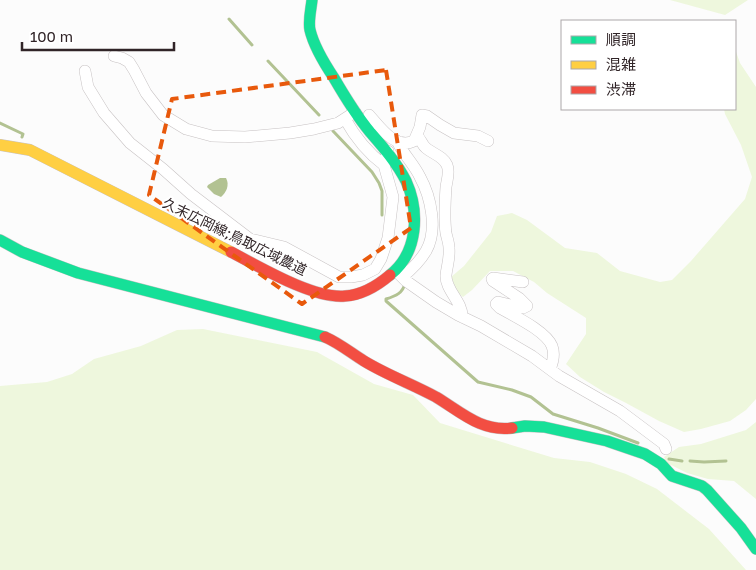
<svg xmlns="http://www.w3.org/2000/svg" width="756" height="570" viewBox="0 0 756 570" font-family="'Golos Text','Noto Sans JP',sans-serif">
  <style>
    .green { fill: #eef7dd }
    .water { fill: #b2c292 }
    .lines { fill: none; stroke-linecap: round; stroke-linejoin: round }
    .stream { stroke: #b2c292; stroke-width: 3 }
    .street-casing { stroke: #c7c2c3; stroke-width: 12 }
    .fast-casing { stroke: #c7c2c3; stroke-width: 12 }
    .slow-casing { stroke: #c7c2c3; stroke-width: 12 }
    .jam-casing { stroke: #c7c2c3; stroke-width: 12 }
    .street { stroke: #fff; stroke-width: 11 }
    .fast { stroke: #16e098; stroke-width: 11 }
    .slow { stroke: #ffcf43; stroke-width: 11 }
    .jam { stroke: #f24e42; stroke-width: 11 }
    .marked { fill: none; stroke: #e8590c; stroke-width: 4; stroke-dasharray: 10 6; stroke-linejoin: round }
    .labels { text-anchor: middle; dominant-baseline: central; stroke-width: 4.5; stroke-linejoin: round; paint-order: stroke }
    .street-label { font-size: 14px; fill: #302427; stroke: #fff }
  </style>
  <rect width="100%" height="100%" fill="#fcfcfc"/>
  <path class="green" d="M670 0H748L725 15Z
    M735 49 740 63 756 87V399L746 410 730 421 701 429 684 432 659 421 626 403 604 392 580 377 566 364 586 334V318L547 293 534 282 513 271H490L472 290 463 297 457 292 451 277 464 266 491 232 497 216 512 213 527 220 565 248 597 253 620 271 660 282 672 280 691 261 745 199 752 177 741 145 725 114 724 109H735Z
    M203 329 317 352 374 384 413 395 440 423 554 458 590 462 626 474 657 489 709 529 746 570H0V386L47 382 72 374 94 359 141 346 177 330Z
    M756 422V499L734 481 708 479 687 473 667 463 664 457 679 447 701 444 746 430Z"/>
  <path class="water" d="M220 178H226C230 185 226 193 221 197L214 194 207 187 208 185Z"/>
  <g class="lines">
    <path class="stream" d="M229 19 252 45
      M268 61 319 115
      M0 123 23 134 22 137
      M333 131 372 172 379 183 382 191V215
      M405 283C403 293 396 296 386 299V301L478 382 512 390 531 397 553 414 598 428 638 443
      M669 459 682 461
      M690 461 704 462 726 461"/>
    <defs>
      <path id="street" d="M114 56 122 58 129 62 134 70 146 93 163 115 186 129 212 136 245 137 290 133 314 129 338 123 355 112
        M85 71 88 87 104 113 130 143 163 169 191 194 250 239 284 247 339 277H351L363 275 375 269 381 259 388 238 393 197 384 165 388 151
        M369 115C380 127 395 150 414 141L420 127 422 115 427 116 440 125 454 133 478 136 488 141
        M345 119C355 137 368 153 384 165
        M417 136C421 139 422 145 426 148 433 154 443 156 447 165 450 172 447 180 446 187 445 202 444 219 446 233 447 238 449 243 449 248 450 258 447 266 446 275 445 290 463 302 462 317
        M397 141C403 154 414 164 420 177 431 197 438 230 426 251 420 261 411 270 402 277
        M396 271 406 281 436 302 458 315 481 326 532 356 559 376 620 411 664 444 666 449
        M523 282 493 278 492 279 493 281 519 298 527 306 523 308 498 302 496 304 500 308C514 316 546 331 552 346 555 354 553 362 550 369"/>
      <path id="fast" d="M312 0C311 10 308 21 310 30 314 47 324 63 334 78 345 97 356 115 370 132 383 147 397 163 406 181 420 212 418 253 390 275
        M0 240 22 252 78 273 325 337
        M512 428 525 426 544 427 607 441 645 454 661 464 672 476 702 486 707 490 741 528 756 549"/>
      <path id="slow" d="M0 145 30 150 231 252"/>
      <path id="jam" d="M231 252C260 267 313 299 345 296 362 295 377 286 390 275
        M325 337C339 343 351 353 364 361 387 375 412 384 436 397 461 412 481 432 512 428"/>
    </defs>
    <use href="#street" class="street-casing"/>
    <use href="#fast" class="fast-casing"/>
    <use href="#slow" class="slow-casing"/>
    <use href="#jam" class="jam-casing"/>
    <use href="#street" class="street"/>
    <use href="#fast" class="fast"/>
    <use href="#slow" class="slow"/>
    <use href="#jam" class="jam"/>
  </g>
  <path class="marked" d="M386 70 411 228 302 304 149 195 172 99Z"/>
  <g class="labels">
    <g class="street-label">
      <text transform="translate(235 236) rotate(26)">久末広岡線;鳥取広域農道</text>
    </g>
  </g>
  <rect x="561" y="20" width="175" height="90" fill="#ffffff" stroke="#aca7a9"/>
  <rect x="571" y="36" width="25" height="8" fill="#16e098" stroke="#aca7a9"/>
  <text x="606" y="45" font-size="15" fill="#302427">順調</text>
  <rect x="571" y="61" width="25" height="8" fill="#ffcf43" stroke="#aca7a9"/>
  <text x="606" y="70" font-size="15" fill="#302427">混雑</text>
  <rect x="571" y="86" width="25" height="8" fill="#f24e42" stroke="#aca7a9"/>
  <text x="606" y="95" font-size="15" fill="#302427">渋滞</text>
  <path d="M22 42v8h152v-8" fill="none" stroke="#302427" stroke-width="2.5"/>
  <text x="30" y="42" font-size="15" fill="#302427" stroke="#ffffff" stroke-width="4" paint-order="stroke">100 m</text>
</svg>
